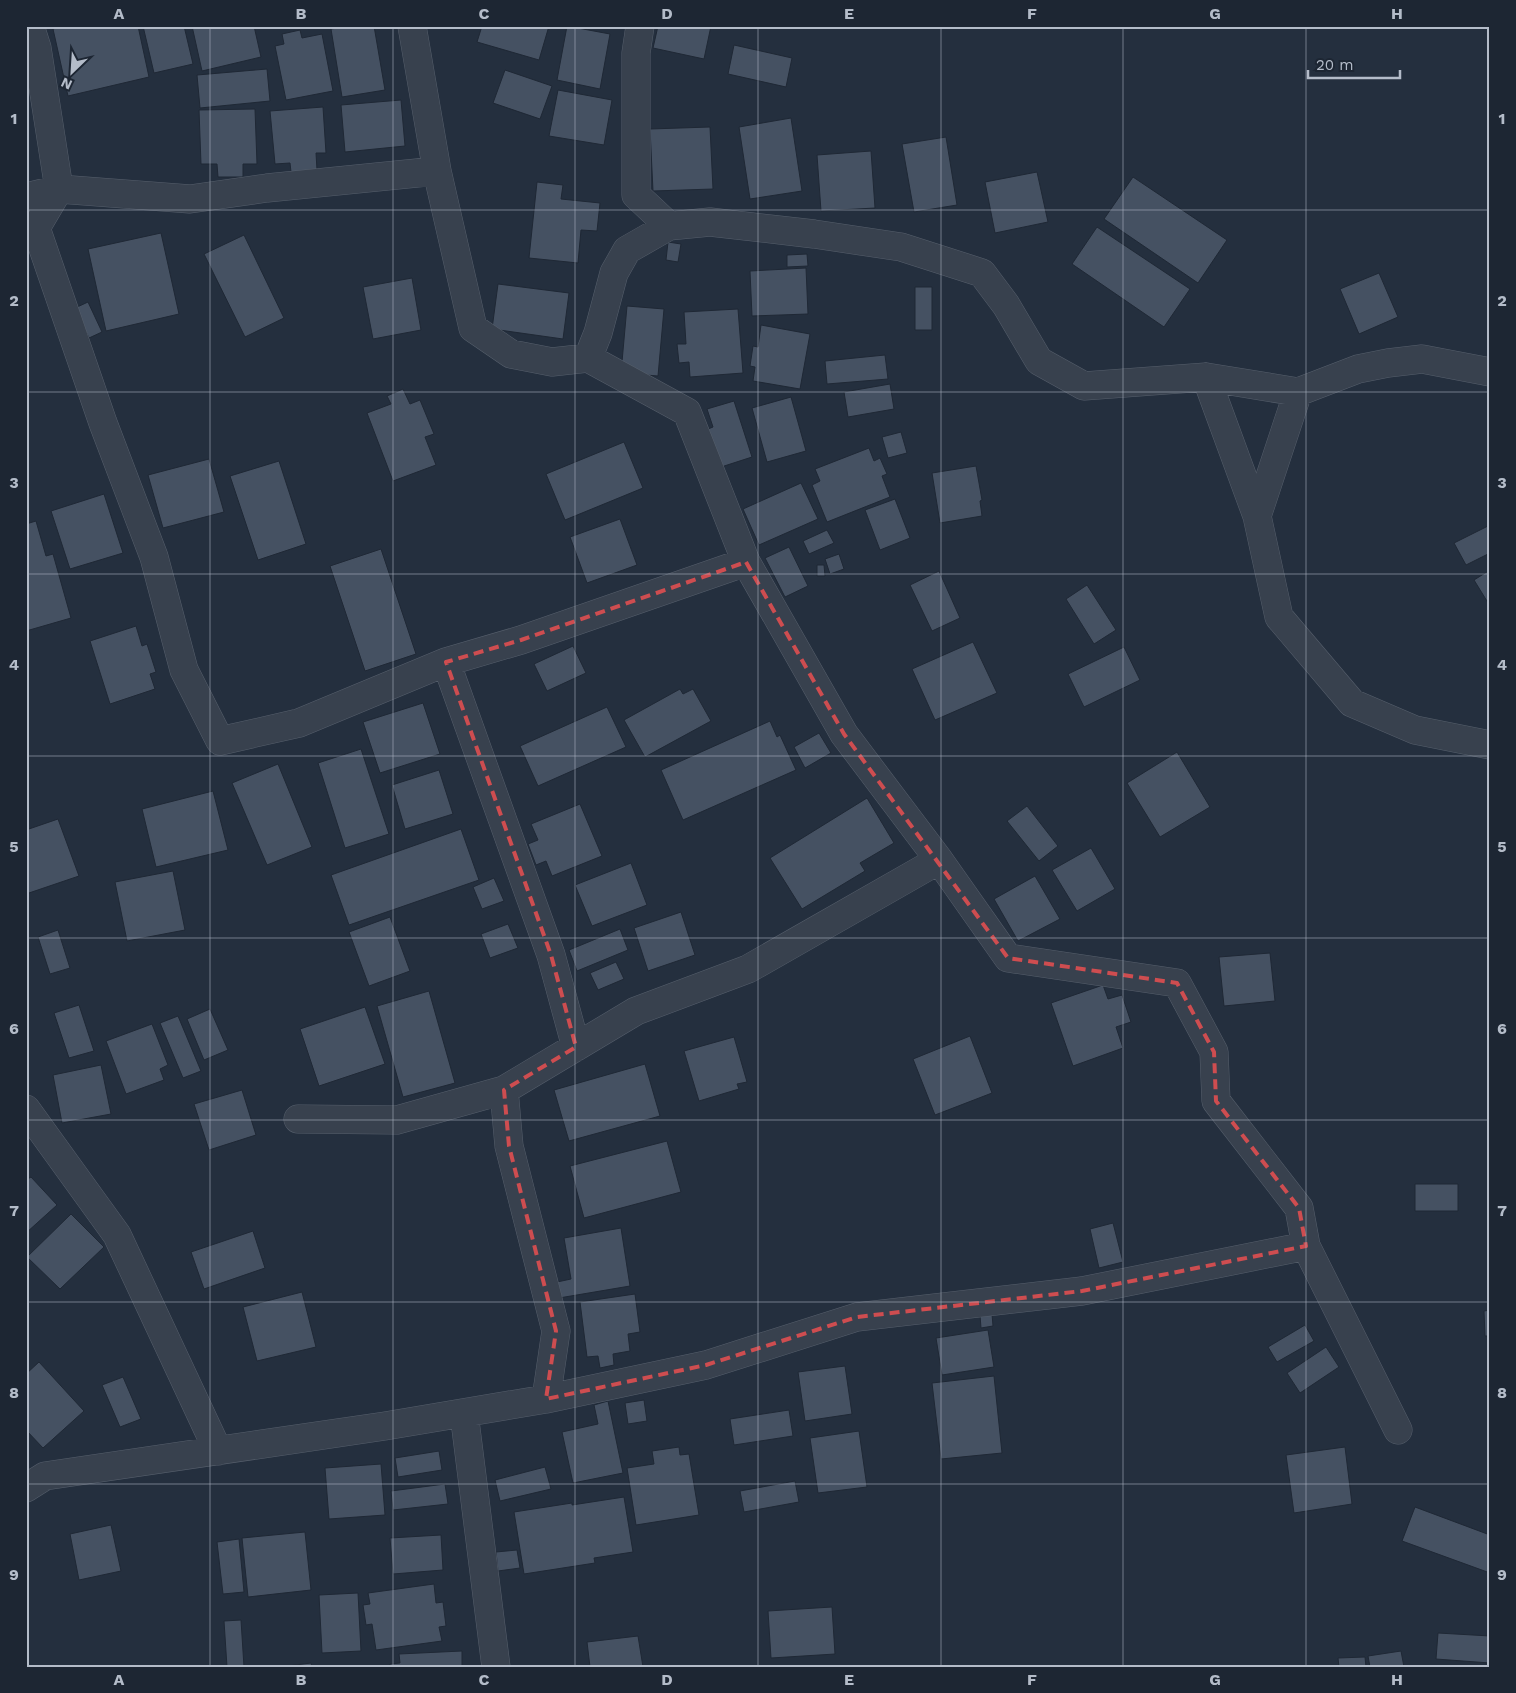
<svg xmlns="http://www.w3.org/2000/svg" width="1516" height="1693" viewBox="0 0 1516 1693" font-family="'Work Sans',sans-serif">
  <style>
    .building { fill: #455162; stroke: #1f2835 }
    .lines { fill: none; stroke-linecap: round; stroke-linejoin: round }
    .minor-casing { stroke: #565f6c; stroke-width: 29 }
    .minor { stroke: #38414e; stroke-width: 28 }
    .marked { fill: none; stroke: #ce4d50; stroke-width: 4; stroke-dasharray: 10 6; stroke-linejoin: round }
    .grid { fill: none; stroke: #b4bcc9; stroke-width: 1; stroke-opacity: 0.55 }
    .neatline { fill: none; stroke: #b4bcc9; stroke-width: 2 }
    .grid-label { font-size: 16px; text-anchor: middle; font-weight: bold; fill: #b4bcc9 }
  </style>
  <rect width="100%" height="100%" fill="#242f3e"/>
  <path class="building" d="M64 26H138L149 77 68 96 53 29Z
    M143 26H184L193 64 154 73Z
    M192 26H254L261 57 202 71Z
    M350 26H374L385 90 342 97 331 29Z
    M482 26H549L539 60 477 42Z
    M567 26 610 34 600 89 557 80Z
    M658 26H711L704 59 653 48Z
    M300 30 302 38 322 34 333 91 286 100 275 46 284 44 282 34Z
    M734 45 792 58 786 87 728 74Z
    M267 69 270 101 200 108 197 75Z
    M505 70 552 86 540 119 493 103Z
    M558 90 612 100 604 145 549 136Z
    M401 100 405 146 345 152 341 105Z
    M323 107 326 153H316L317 170 291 172 290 163 275 164 270 111Z
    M255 109 257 164H243V177H218L217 164H201L199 110Z
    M791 118 802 191 750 199 739 127Z
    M710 127 713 189 653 191 650 129Z
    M946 137 957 205 914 212 902 144Z
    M871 151 875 208 821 211 817 155Z
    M1037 172 1048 222 995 233 985 182Z
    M1133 177 1227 240 1198 283 1104 219Z
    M537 182 563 185 561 199 600 203 597 231 581 230 578 263 529 258Z
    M1097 227 1190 289 1164 327 1072 264Z
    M161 233 179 314 106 331 88 249Z
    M244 235 284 318 245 337 204 254Z
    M668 242 681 244 678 262 666 260Z
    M807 254 808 266 787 267V255Z
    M806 268 808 314 752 316 750 271Z
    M1379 273 1398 317 1359 334 1340 289Z
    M412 278 421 330 373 339 363 287Z
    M498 284 569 293 563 339 492 329Z
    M915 287H932V330H915Z
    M88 302 102 332 89 338 75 308Z
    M627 306 664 309 658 376 621 373Z
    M738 309 743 373 690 377 689 362 679 363 677 344H686L684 312Z
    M761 325 810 334 800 389 753 381 755 367 750 366 753 346 758 347Z
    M885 355 888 379 827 384 825 361Z
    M890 384 894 409 848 417 844 392Z
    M403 389 410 404 420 400 434 434 425 437 436 465 393 481 367 413 391 404 387 396Z
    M791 397 806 451 767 462 752 408Z
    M734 401 752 457 715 469 703 431 713 427 707 409Z
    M901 432 907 453 888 458 882 437Z
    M624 442 643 488 565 520 546 474Z
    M869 448 874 461 880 458 887 474 882 476 890 497 827 522 812 485 820 481 815 469Z
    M209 459 224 512 163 528 148 475Z
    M279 461 306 544 258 560 230 476Z
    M976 466 982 500 980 501 982 516 940 523 932 473Z
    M801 483 818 519 759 545 743 509Z
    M104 494 123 553 70 569 51 511Z
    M895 499 910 538 880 550 865 510Z
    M620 519 637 565 587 583 570 537Z
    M36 521 46 556 53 554 71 618 26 631V524Z
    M1490 525V553L1466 565 1454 543Z
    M827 530 834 543 809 554 803 541Z
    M789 547 808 586 785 597 765 558Z
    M381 549 416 654 365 671 330 566Z
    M839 554 844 569 830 574 825 559Z
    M817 565H824L825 576H817Z
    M1490 570V606L1474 580Z
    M939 571 960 618 932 631 910 585Z
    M1087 585 1116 630 1094 644 1066 599Z
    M136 626 142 646 147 644 156 672 150 674 155 689 110 704 90 641Z
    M973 642 997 693 935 720 912 669Z
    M573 646 586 673 547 691 534 664Z
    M1124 647 1140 680 1084 707 1068 674Z
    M680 689 683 694 693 689 711 721 645 757 624 720Z
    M423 703 440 754 380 773 363 722Z
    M607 707 626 747 538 786 520 746Z
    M770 721 777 737 780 735 796 770 683 820 661 770Z
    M819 733 831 753 805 768 794 747Z
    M361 749 389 834 345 848 318 763Z
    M1177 752 1210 807 1160 837 1127 783Z
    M278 764 312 847 267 865 232 783Z
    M439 770 453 814 405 829 392 785Z
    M213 791 228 850 156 867 142 809Z
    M867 798 894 843 860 863 865 871 802 909 770 858Z
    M580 804 602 856 552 876 546 861 536 865 528 844 538 840 531 824Z
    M1027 806 1058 846 1039 861 1007 821Z
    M58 819 79 876 26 894V830Z
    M461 829 479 880 349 925 331 875Z
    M1091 848 1115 889 1077 911 1052 870Z
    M631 863 647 905 592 926 575 885Z
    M173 871 185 930 127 941 115 882Z
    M1035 876 1060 919 1018 941 994 899Z
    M494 878 504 901 482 909 473 887Z
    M681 912 695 955 648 971 634 928Z
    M390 917 410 971 369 986 349 932Z
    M508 924 518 948 490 958 481 934Z
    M620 929 628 950 577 971 569 950Z
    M58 930 70 968 50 974 38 937Z
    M1270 953 1275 1001 1224 1006 1219 957Z
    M616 962 624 979 598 990 590 973Z
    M1103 985 1108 999 1122 995 1131 1022 1116 1027 1123 1048 1073 1066 1051 1003Z
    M429 991 455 1083 403 1097 377 1006Z
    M79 1005 94 1051 69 1058 54 1013Z
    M365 1007 385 1064 319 1086 300 1029Z
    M210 1009 228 1050 204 1060 187 1019Z
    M178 1016 201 1071 183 1078 160 1023Z
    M152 1024 168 1065 160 1069 164 1080 126 1094 106 1041Z
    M970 1036 992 1093 935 1115 913 1059Z
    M734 1037 747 1082 737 1084 739 1089 699 1101 684 1051Z
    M645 1064 660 1116 569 1141 554 1090Z
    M101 1065 111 1114 62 1123 53 1075Z
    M242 1090 256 1135 209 1150 194 1104Z
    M667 1141 681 1192 584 1218 570 1166Z
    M31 1177 57 1205 26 1233V1180Z
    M1415 1184H1458V1211H1415Z
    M71 1214 104 1247 60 1289 27 1257Z
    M1113 1223 1123 1262 1099 1268 1090 1229Z
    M621 1228 630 1286 559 1298 557 1282 571 1279 564 1238Z
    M253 1231 265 1268 204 1289 191 1252Z
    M302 1292 316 1347 257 1361 243 1307Z
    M635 1294 640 1332 628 1334 630 1351 613 1354 614 1365 600 1368 598 1356 587 1357 580 1302Z
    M1490 1310V1336H1485L1484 1311Z
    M992 1314 993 1326 981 1328 980 1315Z
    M1305 1325 1314 1341 1277 1362 1268 1347Z
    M988 1330 994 1367 942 1375 936 1338Z
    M1326 1347 1339 1367 1300 1393 1287 1373Z
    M39 1362 84 1411 43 1448 26 1430V1374Z
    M845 1366 852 1414 805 1421 798 1372Z
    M994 1376 1002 1453 941 1459 932 1383Z
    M123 1377 141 1419 120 1427 102 1385Z
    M644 1400 647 1421 628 1424 625 1403Z
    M608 1401 623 1473 573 1483 562 1432 598 1424 594 1405Z
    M789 1410 793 1436 734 1445 730 1419Z
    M859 1431 867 1487 818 1493 810 1438Z
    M679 1447 680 1455 689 1454 699 1515 636 1525 627 1468 654 1464 652 1451Z
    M1345 1447 1352 1504 1294 1513 1286 1455Z
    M439 1451 442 1470 398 1477 395 1458Z
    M381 1464 385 1515 329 1519 325 1468Z
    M545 1467 551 1489 500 1501 495 1480Z
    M795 1481 799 1502 744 1512 740 1491Z
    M445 1484 448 1504 393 1510 391 1491Z
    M624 1497 633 1552 594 1558 595 1563 524 1574 514 1512 572 1503V1505Z
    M1415 1507 1490 1535V1573L1402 1541Z
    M111 1525 121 1571 79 1580 70 1534Z
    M305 1532 311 1590 248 1597 242 1538Z
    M441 1535 443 1570 393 1574 390 1538Z
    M239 1539 244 1592 223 1594 217 1542Z
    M517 1550 520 1568 498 1571 496 1552Z
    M434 1584 436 1603 443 1602 446 1626 439 1627 442 1641 376 1650 372 1624 366 1625 363 1605 370 1604 368 1593Z
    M358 1593 361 1651 322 1653 319 1595Z
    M832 1607 835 1654 771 1658 768 1611Z
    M241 1620 244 1667H227L224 1621Z
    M1438 1633 1490 1636V1663L1436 1659Z
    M638 1636 643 1667H590L587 1642Z
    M462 1651V1667H390V1664L400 1663 399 1654Z
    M1401 1651 1404 1667H1370L1368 1656Z
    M1365 1657 1366 1667H1339L1338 1658Z
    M311 1663 312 1667H280Z"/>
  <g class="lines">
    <defs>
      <path id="minor" d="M30 26 37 48 59 189 36 228 103 423 154 557 184 670 220 741 299 723 446 662 551 955 576 1047
        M412 26 437 171 473 328 511 354 552 362 588 358 598 333 614 273 627 250 669 226 710 222 814 234 901 247 982 273 1006 305 1039 361 1084 386 1206 377 1298 392 1358 369 1388 363 1422 359 1490 372
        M640 26 636 53V195L669 226
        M26 197 59 189 190 199 267 188 437 171
        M588 358 687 412 746 562 844 734 939 860 1008 958 1177 983 1214 1052 1216 1101 1299 1208 1306 1246
        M1206 377 1257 516
        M1298 392 1257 516 1279 617 1352 703 1415 730 1490 745
        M446 662 521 640 746 562
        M26 1109 117 1235 218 1451
        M298 1119 397 1120 504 1090
        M546 1399 706 1365 857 1317 1082 1291 1306 1246 1398 1430
        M464 1413 496 1667
        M26 1488 45 1476 385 1426 546 1399 556 1331 509 1146 504 1090 636 1011 748 969 939 860"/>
    </defs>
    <use href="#minor" class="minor-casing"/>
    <use href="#minor" class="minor"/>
  </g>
  <path class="marked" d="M746 562 844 734 1008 958 1177 983 1214 1052 1216 1101 1299 1208 1306 1246 1082 1291 857 1317 706 1365 546 1399 556 1331 509 1146 504 1090 576 1047 551 955 446 662 521 640Z"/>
  <path class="grid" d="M210 26V1667M393 26V1667M575 26V1667M758 26V1667M941 26V1667M1123 26V1667M1306 26V1667M26 210H1490M26 392H1490M26 574H1490M26 756H1490M26 938H1490M26 1120H1490M26 1302H1490M26 1484H1490"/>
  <rect width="1516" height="1693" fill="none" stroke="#1d2633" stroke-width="55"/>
  <g transform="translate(72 72) rotate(205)" stroke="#1d2633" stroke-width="4" paint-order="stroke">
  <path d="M0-4L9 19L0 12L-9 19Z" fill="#b4bcc9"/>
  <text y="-8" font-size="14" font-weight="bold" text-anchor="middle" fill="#b4bcc9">N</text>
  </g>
  <path d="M1308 70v8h92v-8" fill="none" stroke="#b4bcc9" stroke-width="2.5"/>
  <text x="1316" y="70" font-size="15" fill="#b4bcc9" stroke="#1d2633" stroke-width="4" paint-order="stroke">20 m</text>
  <rect x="28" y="28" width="1460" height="1638" class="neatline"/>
  <g class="grid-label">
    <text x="119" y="19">A</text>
    <text x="301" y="19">B</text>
    <text x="484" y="19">C</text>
    <text x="667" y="19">D</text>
    <text x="849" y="19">E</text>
    <text x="1032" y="19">F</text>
    <text x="1215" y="19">G</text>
    <text x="1397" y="19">H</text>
    <text x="14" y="124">1</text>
    <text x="1502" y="124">1</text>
    <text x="14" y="306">2</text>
    <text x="1502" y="306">2</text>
    <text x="14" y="488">3</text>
    <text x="1502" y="488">3</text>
    <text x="14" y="670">4</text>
    <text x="1502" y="670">4</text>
    <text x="14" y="852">5</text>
    <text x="1502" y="852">5</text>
    <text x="14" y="1034">6</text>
    <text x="1502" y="1034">6</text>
    <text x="14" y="1216">7</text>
    <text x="1502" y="1216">7</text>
    <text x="14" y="1398">8</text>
    <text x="1502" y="1398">8</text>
    <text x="14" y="1580">9</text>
    <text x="1502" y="1580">9</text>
    <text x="119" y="1685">A</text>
    <text x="301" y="1685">B</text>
    <text x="484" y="1685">C</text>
    <text x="667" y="1685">D</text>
    <text x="849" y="1685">E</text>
    <text x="1032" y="1685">F</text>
    <text x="1215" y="1685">G</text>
    <text x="1397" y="1685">H</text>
  </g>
</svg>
